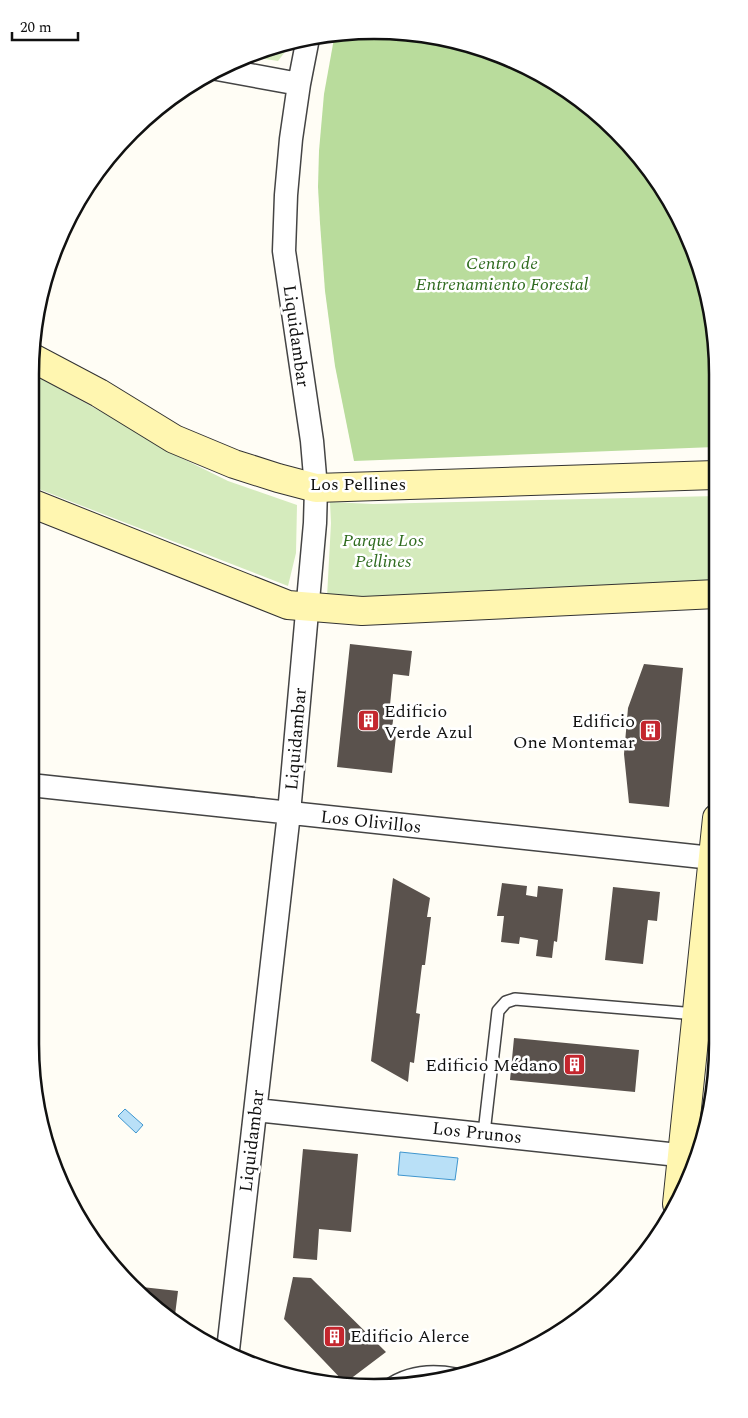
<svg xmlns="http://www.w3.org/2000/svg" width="748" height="1418" viewBox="0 0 748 1418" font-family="Spectral,serif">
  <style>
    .green { fill: #d5ebbd }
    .forest { fill: #b9dc9c }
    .water { fill: #b9e0f7; stroke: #3f96cf }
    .building { fill: #5a524d }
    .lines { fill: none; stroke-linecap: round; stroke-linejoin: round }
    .lane-casing { stroke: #444; stroke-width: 14 }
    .street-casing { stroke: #444; stroke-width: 25 }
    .secondary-casing { stroke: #333; stroke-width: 30 }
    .lane { stroke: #fff; stroke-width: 11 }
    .street { stroke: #fff; stroke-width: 22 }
    .secondary { stroke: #fff6b0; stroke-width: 28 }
    .labels { text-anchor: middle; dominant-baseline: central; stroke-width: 5; stroke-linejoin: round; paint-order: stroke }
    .park-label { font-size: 18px; font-style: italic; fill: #2f6b1f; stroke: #fff }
    .street-label { font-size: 18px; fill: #111; stroke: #fff }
    .poi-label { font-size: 18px; fill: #111; stroke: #fff; text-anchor: start }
    .rim { fill: none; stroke: #111; stroke-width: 2.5 }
  </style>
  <rect width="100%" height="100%" fill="#fffdf5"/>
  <path class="green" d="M290 42 288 48 278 61 247 56 264 48Z
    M31 373 118 421 161 448 228 481 297 505 296 553 288 586 31 486Z
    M716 496V581L363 598 327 597 331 523 330 502 373 504Z
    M717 989V1066L705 1136 702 1132Z"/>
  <path class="forest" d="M397 31 463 42 526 66 601 116 660 183 692 243 715 329V447L354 461 335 366 325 291 320 223 318 187 319 151 324 94 335 33Z"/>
  <path class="water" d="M125 1109 143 1125 136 1133 118 1116Z
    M400 1152 458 1158 455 1180 398 1175Z"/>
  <path class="building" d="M350 644 412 651 409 676 393 674 390 705H395L391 736H396L392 773 337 767Z
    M644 664 683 668 669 807 629 803 624 754 628 708Z
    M393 878 430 898 427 917H431L425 965H422L416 1013 420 1014 414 1063 410 1062 408 1082 371 1061Z
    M502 883 527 886 526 895 537 897 538 886 563 889 557 942 554 941 552 958 536 956 538 940 520 937 519 944 501 942 504 916H497Z
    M613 887 660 892 657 921 648 920 643 964 605 960Z
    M514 1038 639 1050 635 1092 510 1080Z
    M303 1149 358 1154 351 1232 319 1229 317 1260 293 1258Z
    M293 1277 311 1278 386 1352 345 1383 284 1319Z
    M142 1287 178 1291 175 1315H167L140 1290H142Z"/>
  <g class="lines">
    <defs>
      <path id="lane" d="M484 1133 498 1011 506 1002 515 999 696 1014
        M387 1386C408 1371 431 1369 456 1374"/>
      <path id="street" d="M217 69 299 84
        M30 785 712 858
        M256 1110 697 1157
        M228 1350 289 813 315 523 316 488 312 441 284 251 286 195 291 139 299 84 308 38"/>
      <path id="secondary" d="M31 357 99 393 174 439 234 464 278 478 316 488 715 475
        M31 503 288 605 362 611 716 594
        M677 1204 717 818"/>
    </defs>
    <use href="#lane" class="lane-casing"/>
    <use href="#street" class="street-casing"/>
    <use href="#secondary" class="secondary-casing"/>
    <use href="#lane" class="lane"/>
    <use href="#street" class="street"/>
    <use href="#secondary" class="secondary"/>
  </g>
  <defs>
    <symbol id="building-square" viewBox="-11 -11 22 22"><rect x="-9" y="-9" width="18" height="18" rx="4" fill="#c4262e" stroke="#fff"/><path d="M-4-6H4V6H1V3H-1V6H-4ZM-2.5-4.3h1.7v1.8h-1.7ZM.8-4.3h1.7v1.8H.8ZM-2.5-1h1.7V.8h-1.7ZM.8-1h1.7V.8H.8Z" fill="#fff"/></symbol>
  </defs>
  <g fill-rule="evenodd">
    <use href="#building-square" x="356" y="708" width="25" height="25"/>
    <use href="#building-square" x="638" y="718" width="25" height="25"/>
    <use href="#building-square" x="562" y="1052" width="25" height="25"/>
    <use href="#building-square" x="322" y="1324" width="25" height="25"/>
  </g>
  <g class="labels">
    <g class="park-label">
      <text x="502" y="263">Centro de<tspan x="502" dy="21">Entrenamiento Forestal</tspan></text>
      <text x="383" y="540">Parque Los<tspan x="383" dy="21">Pellines</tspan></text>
    </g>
    <g class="street-label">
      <text transform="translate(296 336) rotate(82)">Liquidambar</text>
      <text x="358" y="484">Los Pellines</text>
      <text transform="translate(296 739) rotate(-85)">Liquidambar</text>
      <text transform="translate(371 822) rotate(6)">Los Olivillos</text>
      <text transform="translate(477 1133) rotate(6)">Los Prunos</text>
      <text transform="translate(252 1141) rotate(-83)">Liquidambar</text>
    </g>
    <g class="poi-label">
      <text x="384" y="711">Edificio<tspan x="384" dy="21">Verde Azul</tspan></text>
      <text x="635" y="721" text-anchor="end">Edificio<tspan x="635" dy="21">One Montemar</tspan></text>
      <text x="558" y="1065" text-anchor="end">Edificio Médano</text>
      <text x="350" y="1336">Edificio Alerce</text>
    </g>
  </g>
  <path d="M0 0H748V1418H0ZM374 39H374A335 335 0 0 1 709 374V1044A335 335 0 0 1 374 1379H374A335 335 0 0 1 39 1044V374A335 335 0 0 1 374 39Z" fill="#fff" fill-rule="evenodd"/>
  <path class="rim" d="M374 39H374A335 335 0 0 1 709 374V1044A335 335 0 0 1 374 1379H374A335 335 0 0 1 39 1044V374A335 335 0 0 1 374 39Z"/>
  <path d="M12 32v8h66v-8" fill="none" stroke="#111111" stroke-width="2.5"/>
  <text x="20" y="32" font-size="15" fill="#111111" stroke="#ffffff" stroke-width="4" paint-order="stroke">20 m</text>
</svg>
